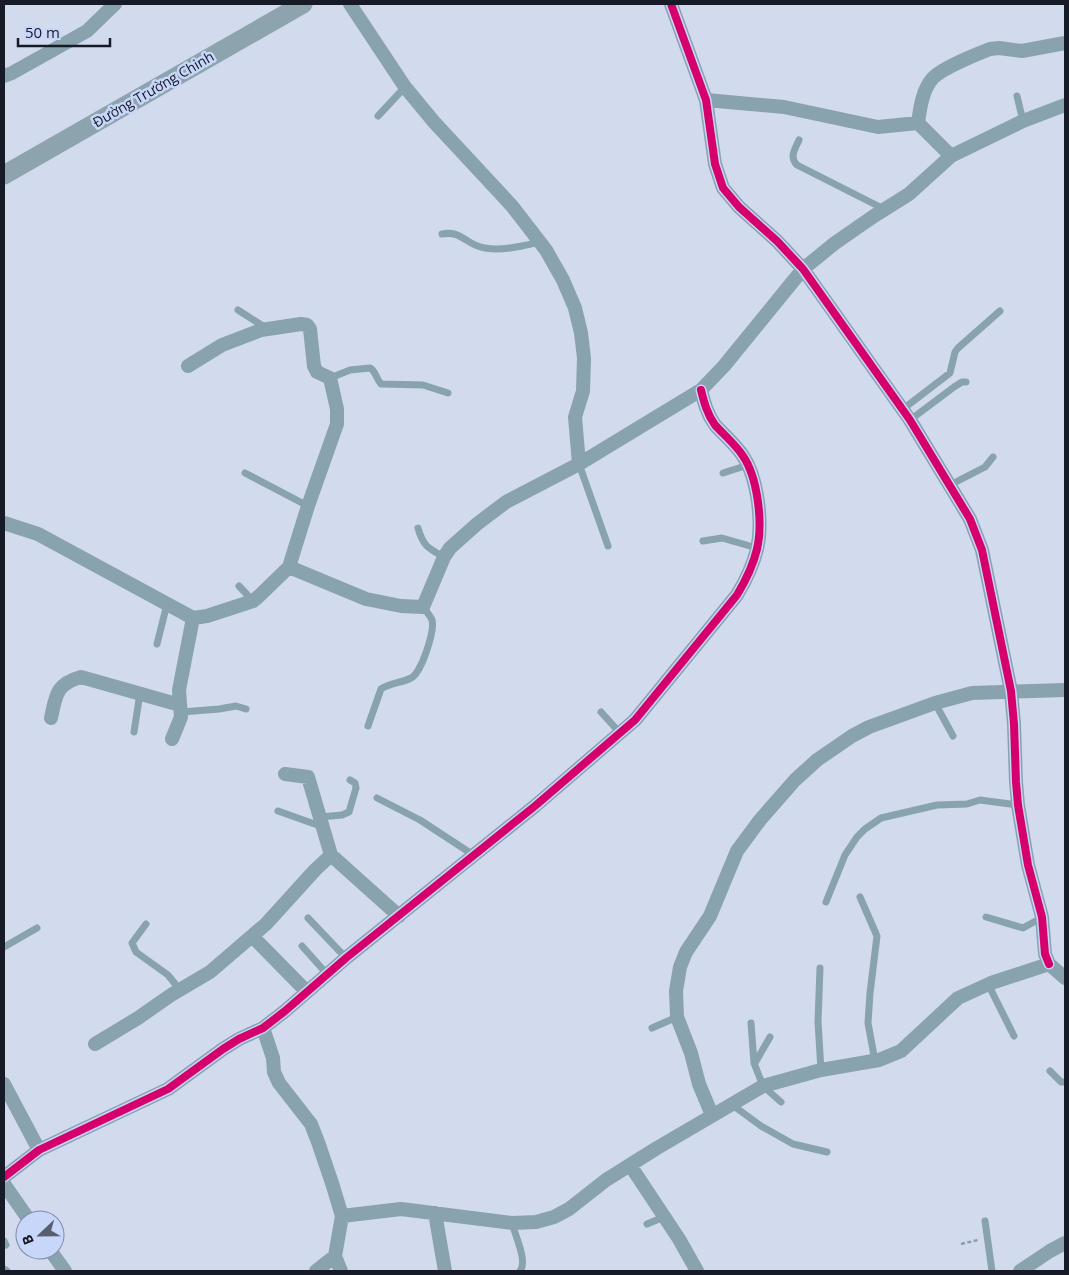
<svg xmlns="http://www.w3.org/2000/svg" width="1069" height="1275" viewBox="0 0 1069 1275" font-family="'Open Sans',sans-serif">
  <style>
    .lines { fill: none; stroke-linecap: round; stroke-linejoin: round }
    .path { stroke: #8b9fa8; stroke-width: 2.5; stroke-dasharray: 4 2.5; stroke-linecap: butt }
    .service { stroke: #88a3ad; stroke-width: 7 }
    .minor { stroke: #88a3ad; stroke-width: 14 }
    .secondary { stroke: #8da4ae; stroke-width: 19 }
    .cycleway-casing { stroke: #c7d6f9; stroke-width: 11 }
    .cycleway { stroke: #d6006c; stroke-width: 8 }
    .labels { text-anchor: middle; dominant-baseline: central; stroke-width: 5; stroke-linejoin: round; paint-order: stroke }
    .street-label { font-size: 14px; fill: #161b27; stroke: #c7d6f9 }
  </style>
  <rect width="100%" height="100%" fill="#d2daee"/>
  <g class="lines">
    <path class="path" d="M961 1244 978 1240"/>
    <path class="service" d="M1017 96 1023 121
      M378 116 405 87
      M799 140C795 149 789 157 797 165L884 209
      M442 234C462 230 467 246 485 248 503 251 522 246 540 242
      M238 310 266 328
      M330 378 350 370 370 368C376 371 376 379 381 384L423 385 448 393
      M903 409 950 373 955 352 958 348 1000 311
      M910 420 954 387 962 382H966
      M579 464 608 546
      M245 473 308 506
      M723 473 748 465
      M950 485 985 467 993 457
      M418 528C423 546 428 548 444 557
      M703 541 722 538 757 548
      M239 586 253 601
      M157 644 167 604
      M935 703 953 736
      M182 712 219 709 236 706 246 709
      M601 712 620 733
      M368 726 381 689C390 683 401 683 411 678 421 674 435 631 432 620 430 615 426 611 423 607
      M134 732 140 693
      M377 798 420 820 475 856
      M278 811 323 827
      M320 817 342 815 349 812 356 788 355 783 350 780
      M860 897 877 936 870 993 868 1023 875 1061
      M826 902 845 855 857 837 865 829 881 818 937 805 967 804 980 800 1018 805
      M986 917 1023 928 1041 918
      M308 918 346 958
      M146 924 132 943 136 952 168 975 180 990
      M302 946 327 974
      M4 947 37 928
      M820 968 818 1022 821 1070
      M988 984 1014 1036
      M751 1023 754 1063 763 1086 781 1102
      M652 1028 677 1017
      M755 1063 770 1037
      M1050 1071 1061 1082H1065
      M731 1104 761 1126 793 1144 827 1152
      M985 1221 992 1271
      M512 1223C515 1235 528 1262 520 1271
      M647 1224 664 1217
      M4 1241 6 1245
      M4 1269 7 1271"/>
    <path class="minor" d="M350 4 405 87 434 122 512 206 546 250 563 280 575 308 581 333 584 358 583 391 575 417 579 464
      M671 4 706 100 715 164 723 188 739 207 777 241 803 269 910 420 970 519 982 550 1011 691 1014 724 1016 782 1018 805 1028 865 1042 917 1045 954 1049 964
      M4 76 12 73 87 31 115 4
      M706 100 784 107 878 127 918 123 951 156
      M918 123C920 109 922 91 932 79 940 69 977 54 990 49L999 48 1022 51 1065 43
      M4 523 38 534 193 618 207 616 253 601 258 597 289 567 308 506 337 424V409L330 378 317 372 314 366 310 329 307 325 301 324 261 330 222 345 188 366
      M289 567 366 599 401 606 423 607 444 557 450 548 477 524 506 502 579 464 701 390 724 366 803 269 835 243 874 216 909 194 951 156 1023 121 1065 105
      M51 718C56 695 56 684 81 677L180 705
      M172 739 181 717 179 690 193 618
      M285 774 308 777 331 855 399 916
      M252 936 307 992
      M263 1028 273 1058 274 1072 279 1083 311 1124 318 1142 332 1183 342 1216 335 1256 341 1271
      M95 1044 138 1018 171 995 210 972 266 924 315 870 331 855
      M4 1084 39 1150
      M712 1115 699 1084 691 1053 677 1017 676 991 680 967 686 952 710 916 737 851 760 820 795 780 817 760 852 736 869 727 935 703 972 693 1065 690
      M630 1165 679 1239 697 1271
      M4 1177 39 1150 168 1089 223 1049 239 1039 263 1028 285 1011 346 958 535 806 635 720 737 595C746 580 753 566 757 549 763 524 758 478 743 456 736 445 724 435 715 425 707 414 704 402 701 390
      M4 1184 29 1220
      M435 1213 445 1271
      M342 1216 401 1209 512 1223 536 1222 554 1217 569 1209 606 1180 657 1148 763 1086 821 1070 879 1060 901 1051 958 998 991 983 1049 964 1065 978
      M50 1250 65 1271
      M316 1271 335 1256
      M1020 1271 1050 1251 1065 1243"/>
    <path class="secondary" d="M4 175 303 4"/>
    <defs>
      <path id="cycleway" d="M671 4 706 100 715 164 723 188 739 207 777 241 803 269 910 420 970 519 982 550 1011 691 1014 724 1016 782 1018 805 1028 865 1042 917 1045 954 1049 964
        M4 1177 39 1150 168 1089 223 1049 239 1039 263 1028 285 1011 346 958 535 806 635 720 737 595C746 580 753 566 757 549 763 524 758 478 743 456 736 445 724 435 715 425 707 414 704 402 701 390"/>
    </defs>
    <use href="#cycleway" class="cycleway-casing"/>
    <use href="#cycleway" class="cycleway"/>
  </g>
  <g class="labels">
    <g class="street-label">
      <text transform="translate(153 89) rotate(-30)">Đường Trường Chinh</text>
    </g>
  </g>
  <rect width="1069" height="1275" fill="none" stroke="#161b27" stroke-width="10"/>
  <g transform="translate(40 1235) rotate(248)"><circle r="24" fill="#c7d6f9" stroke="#808ba5"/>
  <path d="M0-4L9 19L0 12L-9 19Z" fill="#585e6d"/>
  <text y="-8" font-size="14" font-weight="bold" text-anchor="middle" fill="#161b27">B</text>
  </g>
  <path d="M18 38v8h92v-8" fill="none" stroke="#161b27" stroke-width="2.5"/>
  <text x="25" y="38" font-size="15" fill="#161b27" stroke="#c7d6f9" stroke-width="4" paint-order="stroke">50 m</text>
</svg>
